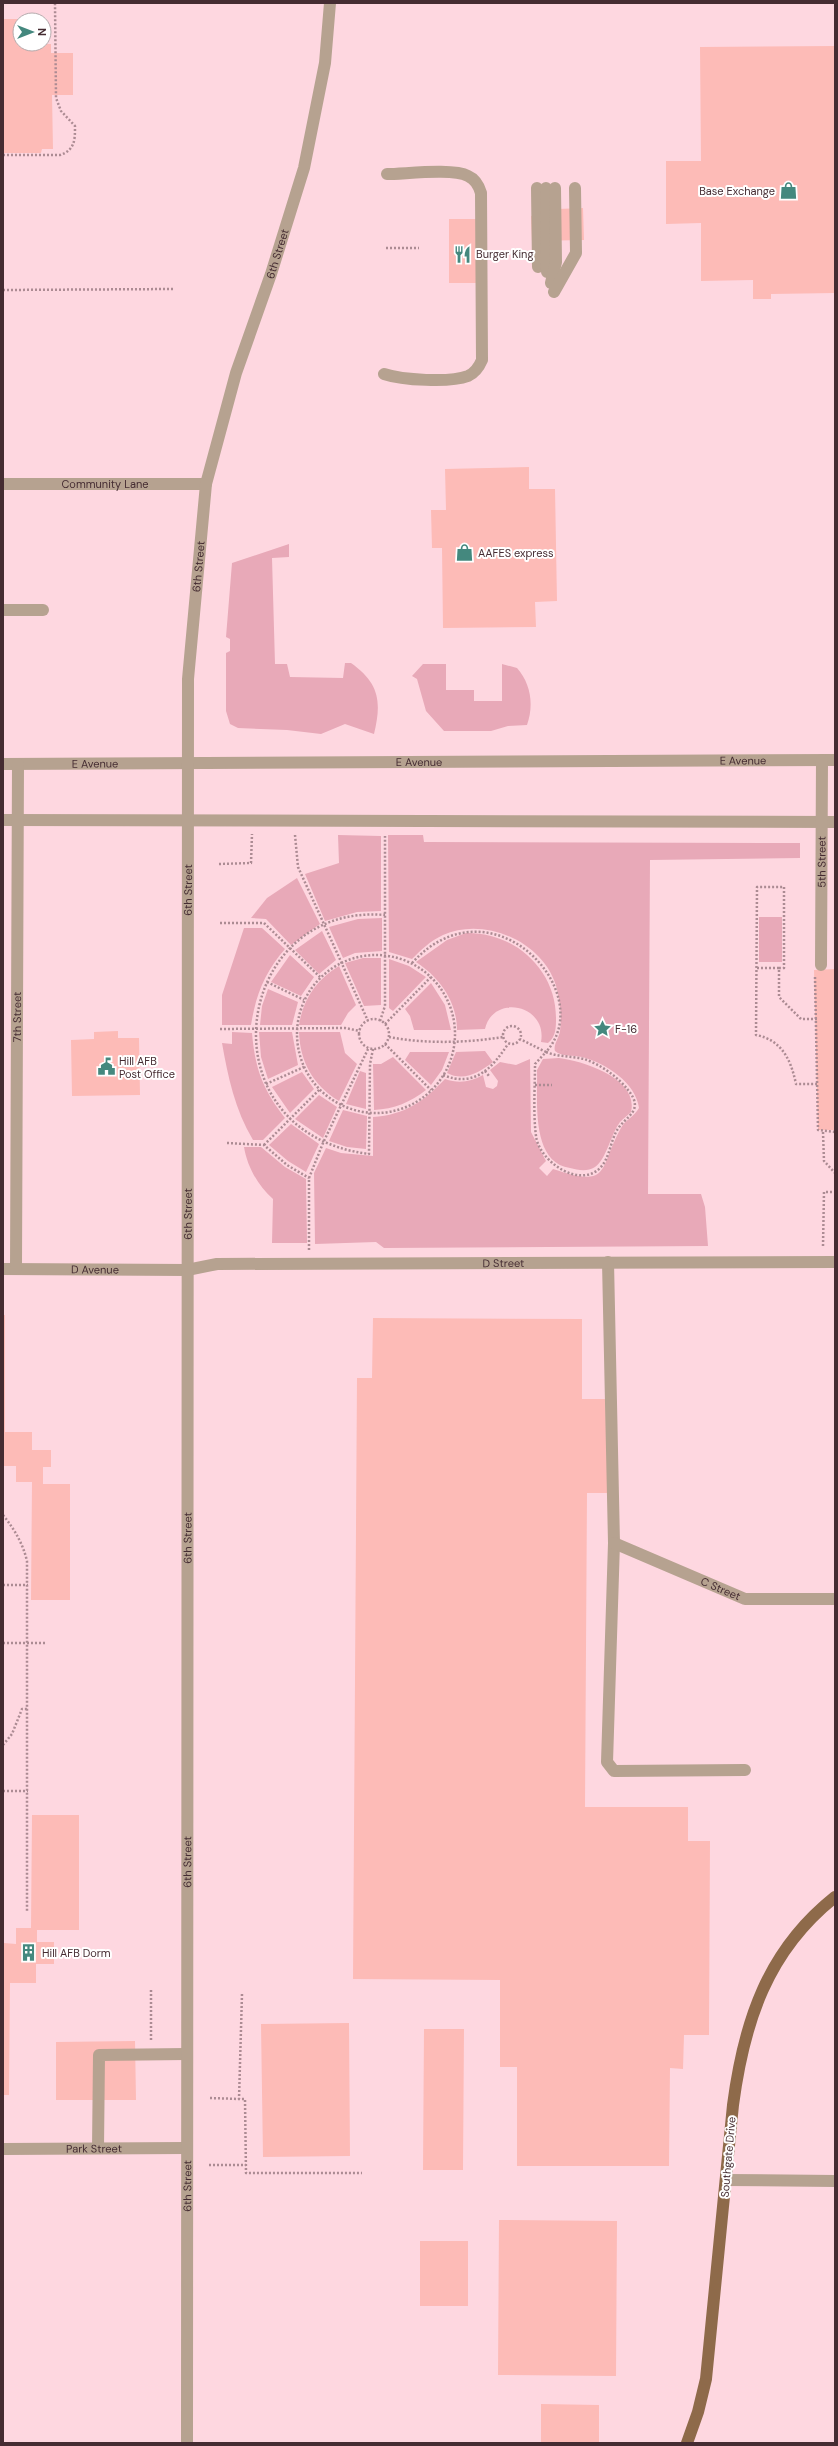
<svg xmlns="http://www.w3.org/2000/svg" width="838" height="2446" viewBox="0 0 838 2446" font-family="'DM Sans',sans-serif">
  <style>
    .green { fill: #e8a9b8 }
    .building { fill: #fdbbb7 }
    .lines { fill: none; stroke-linecap: round; stroke-linejoin: round }
    .path { stroke: #ac8b93; stroke-width: 2.5; stroke-dasharray: 2 2; stroke-linecap: butt }
    .minor { stroke: #b6a290; stroke-width: 12 }
    .major { stroke: #8e6a4a; stroke-width: 12 }
    .labels { text-anchor: middle; dominant-baseline: central; stroke-width: 4; stroke-linejoin: round; paint-order: stroke }
    .poi-label { font-size: 11px; fill: #452c32; stroke: #fff; text-anchor: start }
    .street-label { font-size: 11px; fill: #452c32; stroke: #fff }
  </style>
  <rect width="100%" height="100%" fill="#fed7e0"/>
  <path class="green" d="M289 544V557L272 558 275 664H287L290 677 343 678 345 663H351C379 683 382 701 374 734L345 724 321 734 287 730 238 728 230 724 226 711V653L230 651V639L226 637 232 563Z
    M423 664H446V690H474V701H502V664L517 668C531 684 534 705 527 725L508 726 491 731H444L426 711 417 679 412 676Z
    M338 835 381 836V911L357 912 325 921 305 874 339 863Z
    M388 835H423L424 842 800 843V858L650 860 648 1194H701L705 1207 708 1246 384 1248 376 1242 315 1244 314 1173 326 1148 341 1153 373 1156V1117C405 1115 424 1101 445 1079 459 1084 470 1082 483 1075L486 1087 493 1089 497 1086 498 1081 490 1070 500 1062 516 1065 530 1059 531 1132 546 1161 539 1168 547 1176 553 1169C612 1189 598 1169 621 1128 625 1120 634 1117 639 1108 636 1083 606 1063 582 1057 574 1055 562 1057 555 1051 553 1045 559 1038 560 1031 562 1017 560 1003 557 989 545 942 485 916 443 935 430 941 421 950 412 959L389 952Z
    M297 878 320 924 291 945 266 919 251 918 267 898Z
    M759 917H782V962H759Z
    M382 918V951L355 953 343 958 329 927 358 919Z
    M244 928H262L285 949C265 972 256 994 251 1025H222V995Z
    M322 931 336 960 319 974 295 950Z
    M466 933C514 932 556 969 556 1018 556 1027 556 1037 548 1043L541 1042C548 1005 493 993 485 1029L457 1030C457 1001 439 977 416 962L447 940Z
    M290 955 314 977 301 996 271 982Z
    M363 958H381V1005L364 1006 345 963Z
    M389 959 409 966 426 977 393 1011 389 1008Z
    M339 966 356 1005 348 1013 341 1025H299C303 999 317 979 339 966Z
    M431 983 445 1005 451 1030H414L410 1016 405 1009Z
    M268 989 298 1002 292 1025H260L262 1006Z
    M232 1032 252 1033C255 1069 263 1090 285 1118L263 1140H253C235 1110 228 1077 222 1043L232 1044Z
    M259 1032H292L298 1065 268 1079 261 1057Z
    M299 1032H340L345 1053 357 1064 339 1101C313 1085 300 1062 299 1032Z
    M485 1051 493 1062C480 1072 464 1082 447 1073L456 1052Z
    M410 1052H449L442 1070 431 1085 405 1060Z
    M393 1057 426 1090C411 1102 394 1109 374 1110L373 1064H381Z
    M559 1058C584 1061 639 1079 631 1112 628 1115 623 1119 620 1122 611 1134 606 1160 595 1167 587 1172 578 1170 570 1168 530 1162 538 1099 537 1070L543 1059Z
    M360 1071 366 1073V1109L346 1104Z
    M302 1072 314 1089 290 1113 272 1087Z
    M319 1095 337 1107 323 1138 295 1119Z
    M343 1110 367 1116 366 1149 347 1147 329 1141Z
    M291 1124 319 1144 306 1172 288 1161 269 1145Z
    M244 1147H261L285 1167 306 1179 307 1243H272L273 1199C258 1186 247 1166 244 1147Z"/>
  <path class="building" d="M3 19H20V44H51V53H73V95H52L53 149H42L41 153H3Z
    M835 46V293L771 294V299H753V280L701 281V223L666 224V161H701L700 47Z
    M583 208 584 240 532 241 531 216 558 215V209Z
    M449 219H477L476 283H449Z
    M529 467V489H555L557 601 535 602 536 627 443 628 442 548H432L431 510H446L445 469Z
    M835 969V1130H818L814 970Z
    M118 1031V1038H139L140 1095 72 1096 71 1040 94 1039V1032Z
    M3 1315H5V1432H32V1450H51V1467H43V1484H70V1600H31L32 1482H16V1466H3Z
    M373 1318 582 1319V1399H609L608 1493H587L585 1807H688V1841H710L709 2035H684L683 2069 670 2068 669 2166H517V2067H500V1980L353 1979 357 1378H372Z
    M32 1815H79V1930H37V1942H54V1964H36V1983H10L9 2095H3L4 1943 16 1944V1928H31Z
    M349 2023 350 2156 263 2157 261 2024Z
    M424 2029H464L463 2170H423Z
    M135 2041 136 2100H56V2042Z
    M499 2220 617 2221 616 2376 498 2375Z
    M420 2241H468V2306H420Z
    M541 2404 599 2405V2443H541Z"/>
  <g class="lines">
    <path class="path" d="M3 155H60C75 150 75 140 75 126L61 111 56 98 55 3
      M386 248H419
      M3 290 173 289
      M295 835 298 867 368 1021
      M219 864 251 863 252 834
      M220 923H264L320 977
      M297 1034a79 79 0 1 1 158 0a79 79 0 1 1-158 0Z
      M412 963C491 876 600 992 546 1052L520 1039
      M757 968H779
      M815 977 818 1130 835 1132
      M267 982 304 1000
      M817 1019H801L779 997V968H784V887H757L756 1035C782 1040 791 1060 796 1084H817
      M359 1034a15 15 0 1 1 30 0a15 15 0 1 1-30 0Z
      M380 1021 385 1006V836
      M385 1024 431 977
      M503 1035a9 9 0 1 1 18 0a9 9 0 1 1-18 0Z
      M220 1029 345 1028 360 1031
      M389 1037C426 1044 466 1043 503 1037
      M385 1044 431 1090
      M373 1049 370 1064 369 1154C201 1133 232 902 385 915
      M546 1052C558 1057 571 1056 584 1059 600 1064 618 1077 628 1090 646 1112 624 1116 616 1132 610 1144 609 1159 600 1168 579 1189 539 1161 536 1136 533 1113 535 1087 535 1064Z
      M485 1071 489 1076
      M443 1075C475 1088 492 1068 508 1044
      M266 1084 304 1067
      M535 1085H552
      M823 1132 824 1161 835 1173
      M227 1143 264 1145 287 1165 309 1178
      M264 1145 319 1090
      M823 1246 824 1192H835
      M309 1250V1178L323 1143 369 1047
      M3 1515C15 1530 23 1544 27 1561V1911
      M3 1585H28
      M3 1643H45
      M3 1745 12 1734 22 1709H28
      M3 1791H28
      M242 1994 239 2099H245L246 2173H362
      M151 2040V1989
      M210 2098 239 2099
      M209 2165H246"/>
    <g class="minor">
      <path d="M537 188 538 267"/>
      <path d="M546 188 547 272"/>
      <path d="M551 283 556 262 555 188"/>
      <path d="M554 292 576 253 575 188"/>
      <path d="M384 374C402 380 450 383 468 376 475 373 479 367 482 360L481 193C479 186 475 179 468 176 453 168 405 174 387 174"/>
      <path id="s1" d="M3 484H206"/>
      <path d="M3 610H43"/>
      <path id="s2" d="M3 764 835 760"/>
      <path d="M3 820 835 822"/>
      <path id="s3" d="M821 965 822 760"/>
      <path d="M608 1262 614 1543 607 1762 614 1771 745 1770"/>
      <path id="s4" d="M3 1269 187 1270 217 1264 835 1262"/>
      <path id="s5" d="M16 1269 18 764"/>
      <path id="s6" d="M614 1543 745 1599H835"/>
      <path d="M98 2148 99 2055 186 2054"/>
      <path id="s7" d="M3 2149 186 2148"/>
      <path d="M726 2180 835 2181"/>
      <path id="s8" d="M187 2443 188 679 206 484 236 373 271 274 304 168 325 63 330 3"/>
    </g>
    <path class="major" d="M687 2443 698 2412 706 2379 733 2105C744 2022 767 1951 835 1897"/>
  </g>
  <defs>
    <symbol id="shop-bare" viewBox="-9 -9 18 18"><path d="M-5-2.5h2.3a2.7 3.5 0 0 1 5.4 0H5L5.5 6h-11ZM-1.5-2.5h3a1.5 2.3 0 0 0-3 0Z" fill="#44887e" stroke="#fff" stroke-width="2.5" paint-order="stroke"/></symbol>
    <symbol id="restaurant-bare" viewBox="-9 -9 18 18"><path d="M-5-6h1v4h1v-4h1v4h1v-4h1v5L-1.5 .5V6h-2V.5L-5-1ZM5-6V6H3V1.5H1.5Q1.5-4 5-6Z" fill="#44887e" stroke="#fff" stroke-width="2.5" paint-order="stroke"/></symbol>
    <symbol id="sight-bare" viewBox="-9 -9 18 18"><path d="M0-6L1.8-2.2L6-1.7L2.9 1.2L3.7 5.4L0 3.3L-3.7 5.4L-2.9 1.2L-6-1.7L-1.8-2.2Z" fill="#44887e" stroke="#fff" stroke-width="2.5" paint-order="stroke"/></symbol>
    <symbol id="civic-bare" viewBox="-9 -9 18 18"><path d="M-.6-6.5H3V-4.5H.6V-3L4-1V1h2V6H-6V1h2V-1L-.6-3ZM-1.2 2.5V6h2.4V2.5Z" fill="#44887e" stroke="#fff" stroke-width="2.5" paint-order="stroke"/></symbol>
    <symbol id="building-bare" viewBox="-9 -9 18 18"><path d="M-4-6H4V6H1V3H-1V6H-4ZM-2.5-4.3h1.7v1.8h-1.7ZM.8-4.3h1.7v1.8H.8ZM-2.5-1h1.7V.8h-1.7ZM.8-1h1.7V.8H.8Z" fill="#44887e" stroke="#fff" stroke-width="2.5" paint-order="stroke"/></symbol>
  </defs>
  <g fill-rule="evenodd">
    <use href="#shop-bare" x="776" y="178" width="25" height="25"/>
    <use href="#restaurant-bare" x="450" y="242" width="25" height="25"/>
    <use href="#shop-bare" x="452" y="540" width="25" height="25"/>
    <use href="#sight-bare" x="590" y="1016" width="25" height="25"/>
    <use href="#civic-bare" x="94" y="1054" width="25" height="25"/>
    <use href="#building-bare" x="16" y="1940" width="25" height="25"/>
  </g>
  <g class="labels">
    <g class="poi-label">
      <text x="775" y="191" text-anchor="end">Base Exchange</text>
      <text x="476" y="254">Burger King</text>
      <text x="478" y="553">AAFES express</text>
      <text x="615" y="1029">F-16</text>
      <text x="119" y="1061">Hill AFB<tspan x="119" dy="13">Post Office</tspan></text>
      <text x="42" y="1953">Hill AFB Dorm</text>
    </g>
    <g class="street-label">
      <text stroke="none"><textPath href="#s8" startOffset="2201">6th Street</textPath></text>
      <text stroke="none"><textPath href="#s1" startOffset="102">Community Lane</textPath></text>
      <text stroke="none"><textPath href="#s8" startOffset="1877">6th Street</textPath></text>
      <text stroke="none"><textPath href="#s2" startOffset="740">E Avenue</textPath></text>
      <text stroke="none"><textPath href="#s2" startOffset="416">E Avenue</textPath></text>
      <text stroke="none"><textPath href="#s2" startOffset="92">E Avenue</textPath></text>
      <text stroke="none"><textPath href="#s3" startOffset="103">5th Street</textPath></text>
      <text stroke="none"><textPath href="#s8" startOffset="1553">6th Street</textPath></text>
      <text stroke="none"><textPath href="#s5" startOffset="252">7th Street</textPath></text>
      <text stroke="none"><textPath href="#s8" startOffset="1229">6th Street</textPath></text>
      <text stroke="none"><textPath href="#s4" startOffset="501">D Street</textPath></text>
      <text stroke="none"><textPath href="#s4" startOffset="92">D Avenue</textPath></text>
      <text stroke="none"><textPath href="#s8" startOffset="905">6th Street</textPath></text>
      <text stroke="none"><textPath href="#s6" startOffset="116">C Street</textPath></text>
      <text stroke="none"><textPath href="#s8" startOffset="581">6th Street</textPath></text>
      <text stroke="none"><textPath href="#s7" startOffset="91">Park Street</textPath></text>
      <text transform="translate(728 2157) rotate(-85)">Southgate Drive</text>
      <text stroke="none"><textPath href="#s8" startOffset="257">6th Street</textPath></text>
    </g>
  </g>
  <rect width="838" height="2446" fill="none" stroke="#452c32" stroke-width="8"/>
  <g transform="translate(32 32) rotate(90)"><circle r="19" fill="#ffffff" stroke="#b5abad"/>
  <path d="M0-3L7 15L0 10L-7 15Z" fill="#44887e"/>
  <text y="-6" font-size="11" font-weight="bold" text-anchor="middle" fill="#452c32">N</text>
  </g>
</svg>
